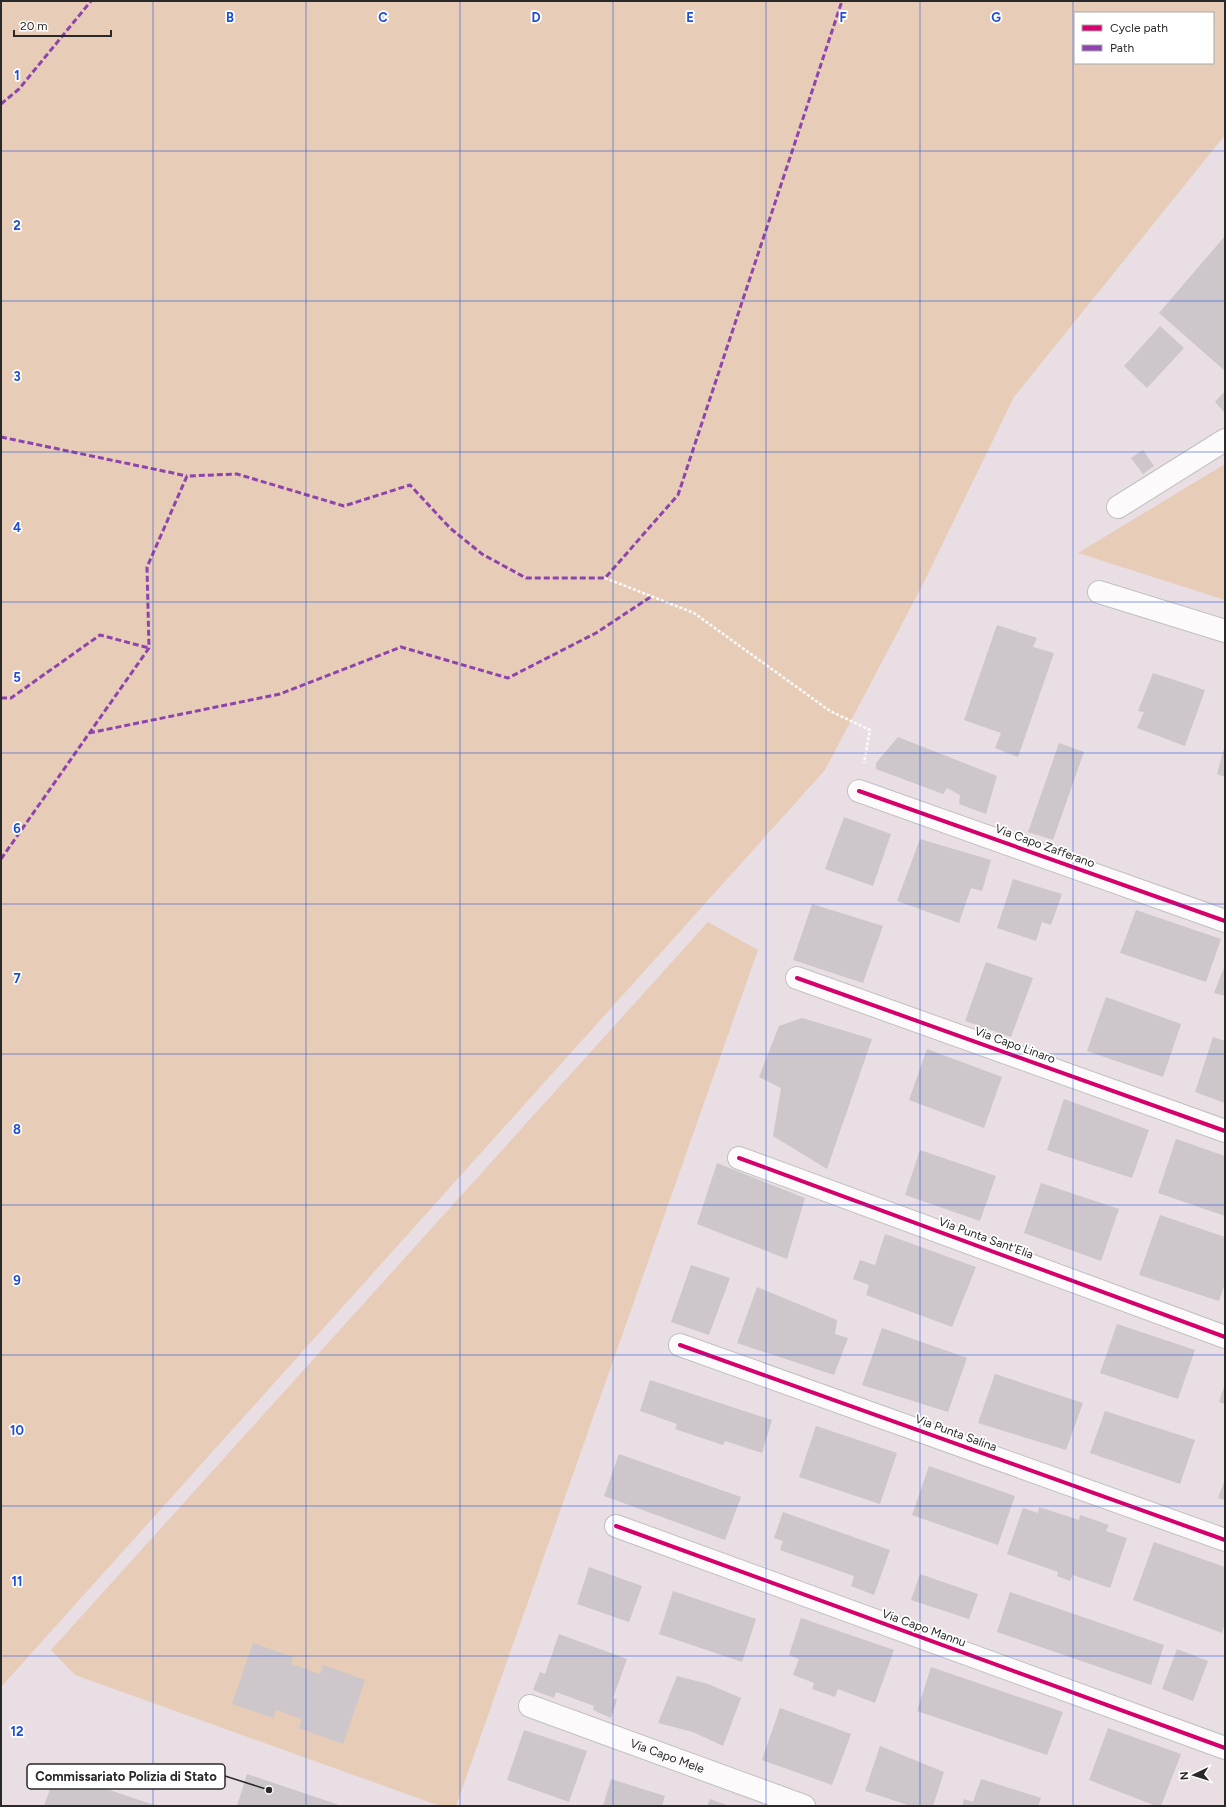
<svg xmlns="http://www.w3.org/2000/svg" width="1226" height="1807" viewBox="0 0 1226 1807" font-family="Figtree,sans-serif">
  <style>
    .green { fill: #e7ccb7; fill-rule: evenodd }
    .building { fill: #cdc6ca }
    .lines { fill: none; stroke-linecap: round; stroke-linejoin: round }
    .minor-casing { stroke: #c1c0c1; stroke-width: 24 }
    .path { stroke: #fcfafb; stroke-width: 2.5; stroke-dasharray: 3 2; stroke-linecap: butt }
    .minor { stroke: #fcfafb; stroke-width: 22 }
    .quiet { stroke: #8e44ad; stroke-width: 3; stroke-dasharray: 6 3; stroke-linecap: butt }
    .cycleway-casing { stroke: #fff; stroke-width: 6 }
    .cycleway { stroke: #d6006c; stroke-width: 4 }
    .grid { fill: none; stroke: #1d4ed8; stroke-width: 1; stroke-opacity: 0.55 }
    .labels { text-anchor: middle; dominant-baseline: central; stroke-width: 3.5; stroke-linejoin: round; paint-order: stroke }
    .street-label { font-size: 12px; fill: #292929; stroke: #fff }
    .grid-label { font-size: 13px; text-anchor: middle; font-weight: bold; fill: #1d4ed8; stroke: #fff; stroke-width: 3.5; stroke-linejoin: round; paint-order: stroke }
    .leader { fill: none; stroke: #292929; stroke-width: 1.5 }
    .callout-dot { fill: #292929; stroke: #fff; stroke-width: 1.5 }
    .callout { fill: #fff; stroke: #292929; stroke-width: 1.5 }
    .callout-label { font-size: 13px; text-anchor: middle; font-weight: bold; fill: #292929 }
  </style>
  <rect width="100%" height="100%" fill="#e8dee4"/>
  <path class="green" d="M1 1H1225V135L1014 397 923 584 825 770 1 1687ZM1075 13H1213V63H1075Z
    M1225 464V600L1078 553Z
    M708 922 758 950 456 1806H440L75 1675 51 1650Z"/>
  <path class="building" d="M1225 236V371L1159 313Z
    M1160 326 1184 348 1147 388 1124 366Z
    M1225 391V413L1215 402Z
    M1143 450 1154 466 1143 474 1131 458Z
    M997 625 1037 638 1033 647 1054 653 1018 757 995 748 1001 733 964 720Z
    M1153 673 1205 690 1185 746 1137 728 1144 712 1138 711Z
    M898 737 997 776 986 814 959 804 960 795 947 788 943 794 876 769V763Z
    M1059 743 1084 752 1053 840 1028 832Z
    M1224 748H1225V777L1217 774Z
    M844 817 891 834 873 886 825 869Z
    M920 839 991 860 982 891 971 888 959 923 897 901Z
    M1013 879 1062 894 1051 925 1042 922 1036 941 997 928Z
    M812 904 883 926 863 983 793 960Z
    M1136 910 1221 939 1206 982 1120 953Z
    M986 962 1033 978 1011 1037 965 1021Z
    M1225 965V996L1214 993Z
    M1106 997 1181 1024 1163 1077 1087 1051Z
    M802 1018 872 1039 827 1169 773 1136 781 1088 759 1077 779 1026Z
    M1213 1037 1225 1041V1103L1195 1092Z
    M927 1049 1002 1077 984 1128 909 1100Z
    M1064 1099 1149 1130 1132 1178 1047 1150Z
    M1176 1139 1225 1156V1216L1158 1193Z
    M920 1150 996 1176 980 1221 905 1195Z
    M717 1163 805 1198 787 1259 697 1224Z
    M1041 1183 1119 1209 1101 1261 1024 1233Z
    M1160 1215 1225 1237V1283L1219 1301 1139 1275Z
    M885 1234 976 1267 952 1327 866 1295 869 1285 853 1279 860 1260 875 1265Z
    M691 1265 730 1278 709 1335 671 1322Z
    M757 1287 837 1320 835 1334 848 1338 834 1375 737 1343Z
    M1117 1324 1195 1350 1178 1399 1100 1373Z
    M882 1328 967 1358 948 1412 862 1385Z
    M995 1374 1083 1403 1066 1450 978 1423Z
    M650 1380 772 1420 762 1453 725 1441 723 1445 675 1429 677 1424 640 1411Z
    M1225 1384V1404L1219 1402Z
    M1105 1411 1195 1440 1180 1484 1090 1453Z
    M816 1426 897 1453 880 1504 799 1477Z
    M619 1454 741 1497 725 1540 604 1496Z
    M929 1466 1015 1496 998 1545 912 1515Z
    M1225 1479V1500L1218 1498Z
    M1039 1507 1079 1520 1080 1515 1109 1525 1106 1531 1127 1538 1110 1588 1073 1575 1070 1581 1057 1576 1058 1572 1007 1554 1023 1508 1038 1513Z
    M783 1512 890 1550 874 1595 851 1586 854 1576 780 1550 783 1541 774 1538Z
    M1154 1542 1225 1567V1623L1222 1633 1133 1600Z
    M589 1567 642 1586 629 1622 577 1604Z
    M920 1574 978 1594 969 1619 911 1600Z
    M673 1591 756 1619 742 1662 659 1634Z
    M1010 1592 1164 1645 1151 1685 997 1632Z
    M801 1618 894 1650 875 1703 838 1689 835 1697 812 1689 814 1683 793 1675 799 1659 789 1655Z
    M559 1634 627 1659 613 1698 617 1700 611 1718 593 1710 594 1706 556 1692 554 1698 533 1690 540 1672 545 1674Z
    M253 1643 293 1657 291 1664 320 1674 323 1665 365 1680 343 1744 299 1728 302 1719 276 1710 273 1718 232 1704Z
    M1177 1649 1208 1661 1193 1701 1162 1689Z
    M931 1667 1063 1712 1047 1755 917 1711Z
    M677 1676 708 1684 741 1698 723 1746 693 1732 658 1723Z
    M780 1708 851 1734 832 1785 762 1760Z
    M1108 1728 1181 1754 1161 1806H1156L1089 1780Z
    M524 1730 587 1751 569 1802 507 1780Z
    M880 1746 944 1772 933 1806H911L865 1791Z
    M56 1772 157 1806H44Z
    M247 1774 342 1806H237Z
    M611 1779 665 1796 662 1806H603Z
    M981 1779 1041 1798 1038 1806H962L964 1799 973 1802Z
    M710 1799 729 1806H707Z"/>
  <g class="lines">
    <defs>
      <g id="minor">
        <path d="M1118 507 1225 440"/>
        <path d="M1099 592 1225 631"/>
        <path d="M859 791 1225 921"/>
        <path d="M797 978 1225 1131"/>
        <path d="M739 1158 1225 1337"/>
        <path d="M680 1345 1225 1540"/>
        <path d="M616 1526 1225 1748"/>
        <path id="s1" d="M530 1706 804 1806"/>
      </g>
    </defs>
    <use href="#minor" class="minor-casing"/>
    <path class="path" d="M605 578 694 613 830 711 870 730 864 763"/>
    <use href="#minor" class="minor"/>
    <path class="quiet" d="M1 104 19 89 91 1
      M1 437 187 476
      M1 698H11L100 635 149 648
      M89 733 280 694 401 647 508 678 596 633 652 596
      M1 859 149 648 147 567 187 476 237 474 344 506 410 485 450 528 482 554 526 578H605L678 495 842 1"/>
    <defs>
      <path id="cycleway" d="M859 791 1225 921
        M797 978 1225 1131
        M739 1158 1225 1337
        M680 1345 1225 1540
        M616 1526 1225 1748"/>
    </defs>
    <use href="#cycleway" class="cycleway-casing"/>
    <use href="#cycleway" class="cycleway"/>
  </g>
  <path class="grid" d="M153 1V1806M306 1V1806M460 1V1806M613 1V1806M766 1V1806M920 1V1806M1073 1V1806M1 151H1225M1 301H1225M1 452H1225M1 602H1225M1 753H1225M1 904H1225M1 1054H1225M1 1205H1225M1 1355H1225M1 1506H1225M1 1656H1225"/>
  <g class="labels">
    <g class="street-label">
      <text transform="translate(1045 846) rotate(20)">Via Capo Zafferano</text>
      <text transform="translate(1015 1045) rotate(20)">Via Capo Linaro</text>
      <text transform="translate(986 1238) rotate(20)">Via Punta Sant'Elia</text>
      <text transform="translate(956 1433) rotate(20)">Via Punta Salina</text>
      <text transform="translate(924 1628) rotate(20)">Via Capo Mannu</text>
      <text stroke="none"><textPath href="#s1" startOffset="146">Via Capo Mele</textPath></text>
    </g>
  </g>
  <g class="grid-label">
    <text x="230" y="22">B</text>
    <text x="383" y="22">C</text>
    <text x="536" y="22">D</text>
    <text x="690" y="22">E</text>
    <text x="843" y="22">F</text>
    <text x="996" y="22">G</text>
    <text x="17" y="80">1</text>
    <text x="17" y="230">2</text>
    <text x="17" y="381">3</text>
    <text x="17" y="532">4</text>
    <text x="17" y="682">5</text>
    <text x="17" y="833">6</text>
    <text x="17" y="983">7</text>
    <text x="17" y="1134">8</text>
    <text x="17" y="1285">9</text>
    <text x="17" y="1435">10</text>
    <text x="17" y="1586">11</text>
    <text x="17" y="1736">12</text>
  </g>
  <path class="leader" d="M269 1790L225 1776"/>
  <circle class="callout-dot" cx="269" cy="1790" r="4"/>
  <rect class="callout" x="27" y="1764" width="198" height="25" rx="4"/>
  <g class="callout-label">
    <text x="126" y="1781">Commissariato Polizia di Stato</text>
  </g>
  <rect width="1226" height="1807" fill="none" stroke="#292929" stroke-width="4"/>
  <rect x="1074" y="12" width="140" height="52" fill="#ffffff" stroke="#a9a9a9"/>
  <rect x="1082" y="25" width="20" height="6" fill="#d6006c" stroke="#a9a9a9"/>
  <text x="1110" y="32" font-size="12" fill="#292929">Cycle path</text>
  <rect x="1082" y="45" width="20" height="6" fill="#8e44ad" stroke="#a9a9a9"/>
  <text x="1110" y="52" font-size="12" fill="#292929">Path</text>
  <g transform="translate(1194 1775) rotate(266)" stroke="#ffffff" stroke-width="3" paint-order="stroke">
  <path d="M0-3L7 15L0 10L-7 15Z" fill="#292929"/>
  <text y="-6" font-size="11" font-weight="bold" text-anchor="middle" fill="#292929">N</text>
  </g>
  <path d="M14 30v6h97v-6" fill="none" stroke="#292929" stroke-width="2"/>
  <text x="20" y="30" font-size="12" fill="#292929" stroke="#ffffff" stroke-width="3" paint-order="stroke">20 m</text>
</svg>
